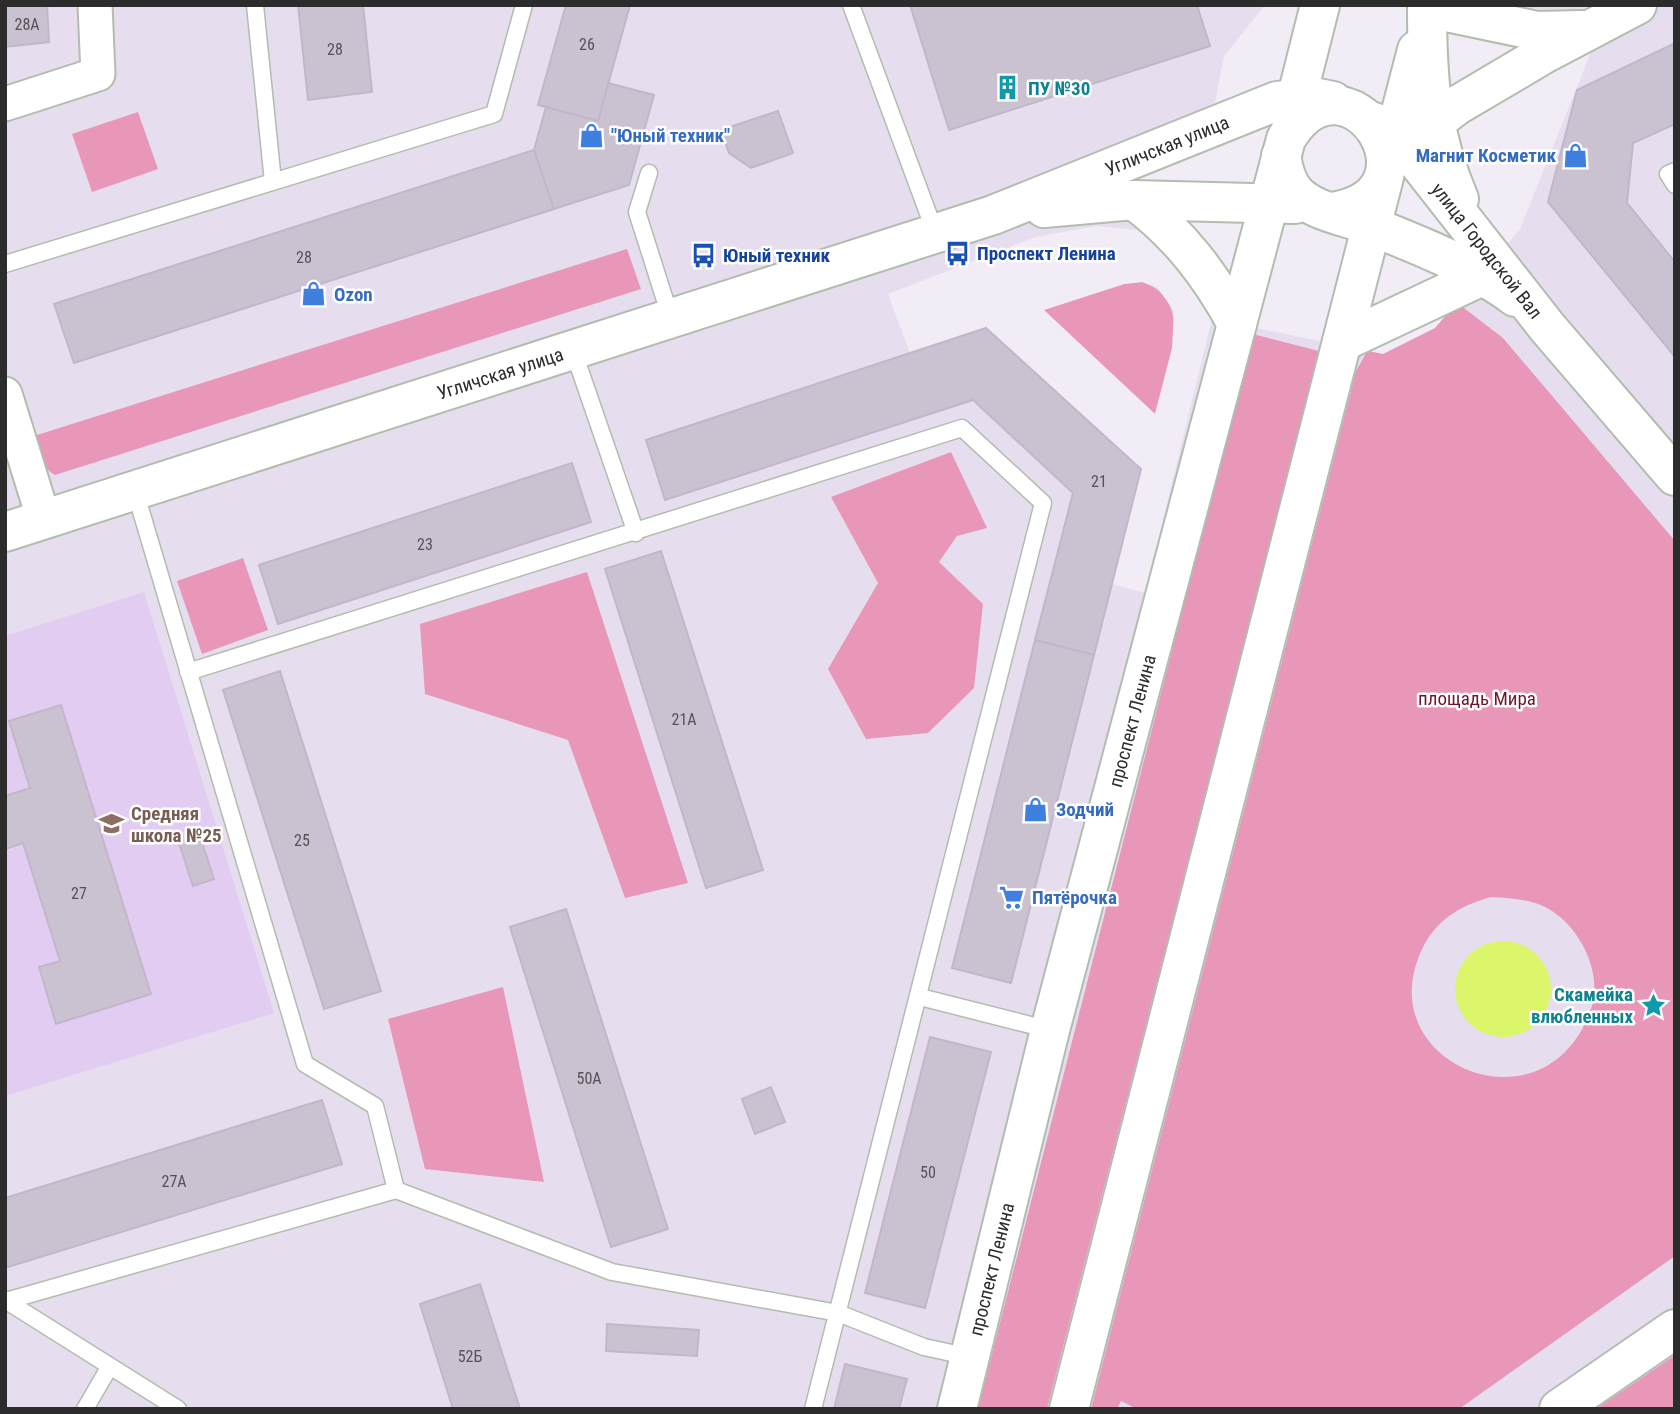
<svg xmlns="http://www.w3.org/2000/svg" width="1680" height="1414" viewBox="0 0 1680 1414" font-family="'Roboto Condensed',sans-serif">
  <style>
    .education { fill: #e2ccf1 }
    .green { fill: #e897b9; fill-rule: evenodd }
    .plaza { fill: #f2ecf6; fill-rule: evenodd }
    .water { fill: #dcf66b }
    .building { fill: #cac2d0; stroke: #c2b7ca; stroke-width: 2 }
    .lines { fill: none; stroke-linecap: round; stroke-linejoin: round }
    .service-casing { stroke: #b2bdae; stroke-width: 19 }
    .minor-casing { stroke: #b2bdae; stroke-width: 37 }
    .tertiary-casing { stroke: #b2bdae; stroke-width: 42 }
    .secondary-casing { stroke: #b2bdae; stroke-width: 42 }
    .service { stroke: #fff; stroke-width: 16 }
    .minor { stroke: #fff; stroke-width: 33 }
    .tertiary { stroke: #fff; stroke-width: 38 }
    .secondary { stroke: #fff; stroke-width: 38 }
    .labels { text-anchor: middle; dominant-baseline: central; stroke-width: 5; stroke-linejoin: round; paint-order: stroke }
    .number-label { font-size: 16px; fill: #545255 }
    .culture-label { font-size: 19px; font-weight: bold; fill: #0d838f; stroke: #fff; text-anchor: start }
    .shop-label { font-size: 19px; font-weight: bold; fill: #366cbe; stroke: #fff; text-anchor: start }
    .street-label { font-size: 19px; fill: #2c2c2c; stroke: #fff }
    .transit-label { font-size: 19px; font-weight: bold; fill: #164399; stroke: #fff; text-anchor: start }
    .park-label { font-size: 19px; fill: #6f162f; stroke: #fff }
    .education-label { font-size: 19px; font-weight: bold; fill: #785e54; stroke: #fff; text-anchor: start }
  </style>
  <rect width="100%" height="100%" fill="#e6deef"/>
  <path class="education" d="M144 592 274 1013 5 1096V636Z"/>
  <path class="green" d="M138 112 158 169 92 192 72 134Z
    M627 249 641 289 55 475C39 465 34 453 37 435Z
    M1142 282C1199 301 1165 373 1155 414L1043 310 1124 284Z
    M1460 305 1503 338 1675 541V1256L1459 1409H1137L1121 1401 1117 1409H1091L1356 371 1373 341ZM1491 897C1510 898 1526 899 1543 906 1578 922 1604 972 1591 1009 1547 1135 1377 1067 1418 959 1431 923 1456 907 1491 897Z
    M1253 334 1319 351 1047 1409H978Z
    M951 452 987 528 957 536 939 562 983 604 974 688 928 733 866 739 828 669 878 583 831 497Z
    M243 558 268 630 202 654 177 581Z
    M587 572 688 883 625 898 568 740 425 694 420 624Z
    M503 987 544 1182 425 1169 388 1019Z
    M1675 1355V1409H1596Z"/>
  <path class="plaza" d="M1265 5H1512L1603 22 1520 229 1435 328 1383 354 1212 319 1145 593 1112 584 1141 469 986 328 910 353 888 294 1036 237 1096 226 1138 230 1152 236 1184 261 1200 181 1110 182 1206 149 1224 56ZM1142 282 1157 287 1174 311 1172 348 1155 414 1044 310 1124 284Z"/>
  <path class="water" d="M1455 989a48 48 0 1 1 96 0a48 48 0 1 1-96 0Z"/>
  <path class="building" d="M5 5H47L49 42 5 47Z
    M298 5H363L372 92 308 100Z
    M566 5H630L598 121 538 105Z
    M910 5H1197L1210 46 949 130Z
    M1675 43V124L1633 143 1627 203 1675 262V357L1548 202 1577 90Z
    M608 83 654 95 629 185 554 209 534 150 546 107 598 121Z
    M778 111 793 153 751 168 729 153 721 130Z
    M534 150 554 209 74 363 54 304Z
    M986 328 1141 469 1094 655 1035 640 1073 493 973 400 665 500 646 440Z
    M572 463 591 522 278 624 259 565Z
    M661 551 763 870 706 888 605 569Z
    M1035 640 1094 655 1011 983 952 968Z
    M280 671 381 991 324 1009 223 690Z
    M61 705 151 994 56 1024 39 967 60 961 23 843 5 849V796L30 788 9 721Z
    M200 836 214 879 193 886 179 843Z
    M566 909 668 1229 611 1247 510 927Z
    M930 1037 991 1052 925 1308 865 1293Z
    M771 1087 785 1122 755 1134 742 1099Z
    M322 1100 342 1164 5 1268V1198Z
    M480 1284 520 1409H453L420 1304Z
    M607 1324 699 1330 697 1356 606 1351Z
    M845 1364 907 1379 899 1409H834Z"/>
  <g class="lines">
    <defs>
      <path id="service" d="M255 5 273 182
        M851 5 935 232
        M1675 171 1668 174 1675 185
        M649 173 637 212 671 319
        M5 264 494 114 524 5
        M573 350 636 533
        M135 491 305 1064 375 1106 396 1190 612 1272 838 1313 924 1347 970 1357
        M188 672 962 428 1043 503 813 1409
        M920 997 1050 1030
        M5 1300 178 1409
        M6 1301 396 1190
        M85 1409 110 1366"/>
      <path id="minor" d="M5 104 98 74 95 5
        M5 394 44 520"/>
      <path id="tertiary" d="M1427 8 1537 31 1582 30
        M1411 140 1456 106 1544 54 1637 5"/>
      <g id="secondary">
        <path d="M1427 8C1427 79 1431 134 1459 199"/>
        <path d="M1291 120 1320 5"/>
        <path id="s1" d="M1374 122 1413 156 1547 327 1675 476"/>
        <path d="M1281 156C1284 172 1288 188 1301 198 1320 213 1349 217 1371 226 1414 243 1479 269 1515 297"/>
        <path d="M1388 161 1417 50"/>
        <path d="M1134 200C1179 234 1210 274 1237 324"/>
        <path d="M1044 208 1134 200 1295 204"/>
        <path d="M1342 342 1482 276"/>
        <path id="s2" d="M5 532 993 215 1277 101 1313 97 1333 101"/>
        <path id="s3" d="M957 1409 1050 1030 1286 139C1346 38 1451 194 1331 212"/>
        <path d="M1069 1409 1384 177"/>
        <path d="M1559 1409 1675 1329"/>
      </g>
    </defs>
    <use href="#service" class="service-casing"/>
    <use href="#minor" class="minor-casing"/>
    <use href="#tertiary" class="tertiary-casing"/>
    <use href="#secondary" class="secondary-casing"/>
    <use href="#service" class="service"/>
    <use href="#minor" class="minor"/>
    <use href="#tertiary" class="tertiary"/>
    <use href="#secondary" class="secondary"/>
  </g>
  <defs>
    <symbol id="building-bare" viewBox="-9 -9 18 18"><path d="M-4-6H4V6H1V3H-1V6H-4ZM-2.5-4.3h1.7v1.8h-1.7ZM.8-4.3h1.7v1.8H.8ZM-2.5-1h1.7V.8h-1.7ZM.8-1h1.7V.8H.8Z" fill="#0f9aa8" stroke="#fff" stroke-width="2.5" paint-order="stroke"/></symbol>
    <symbol id="shop-bare" viewBox="-9 -9 18 18"><path d="M-5-2.5h2.3a2.7 3.5 0 0 1 5.4 0H5L5.5 6h-11ZM-1.5-2.5h3a1.5 2.3 0 0 0-3 0Z" fill="#3f7fe0" stroke="#fff" stroke-width="2.5" paint-order="stroke"/></symbol>
    <symbol id="bus-bare" viewBox="-9 -9 18 18"><path d="M-5-6H5V4H4V6H2V4H-2V6H-4V4H-5ZM-3.5-4V0h7V-4ZM-3.5 1.2v1.5H-2V1.2ZM2 1.2v1.5H3.5V1.2Z" fill="#1a4fb4" stroke="#fff" stroke-width="2.5" paint-order="stroke"/></symbol>
    <symbol id="school-bare" viewBox="-9 -9 18 18"><path d="M0-5L7-2L0 1L-7-2ZM-4 1L0 2.5L4 1V4Q0 6-4 4Z" fill="#8d6e63" stroke="#fff" stroke-width="2.5" paint-order="stroke"/></symbol>
    <symbol id="supermarket-bare" viewBox="-9 -9 18 18"><path d="M-6-5.5h2.5l.6 2H6L4.5 2H-2.5L-4.4-4H-6ZM-1.5 3.2a1.3 1.3 0 1 0 .1 0ZM3 3.2a1.3 1.3 0 1 0 .1 0Z" fill="#3f7fe0" stroke="#fff" stroke-width="2.5" paint-order="stroke"/></symbol>
    <symbol id="sight-bare" viewBox="-9 -9 18 18"><path d="M0-6L1.8-2.2L6-1.7L2.9 1.2L3.7 5.4L0 3.3L-3.7 5.4L-2.9 1.2L-6-1.7L-1.8-2.2Z" fill="#0f9aa8" stroke="#fff" stroke-width="2.5" paint-order="stroke"/></symbol>
  </defs>
  <g fill-rule="evenodd">
    <use href="#building-bare" x="990" y="70" width="35" height="35"/>
    <use href="#shop-bare" x="574" y="118" width="35" height="35"/>
    <use href="#shop-bare" x="1558" y="138" width="35" height="35"/>
    <use href="#bus-bare" x="940" y="236" width="35" height="35"/>
    <use href="#bus-bare" x="686" y="238" width="35" height="35"/>
    <use href="#shop-bare" x="296" y="276" width="35" height="35"/>
    <use href="#shop-bare" x="1018" y="792" width="35" height="35"/>
    <use href="#school-bare" x="94" y="806" width="35" height="35"/>
    <use href="#supermarket-bare" x="994" y="880" width="35" height="35"/>
    <use href="#sight-bare" x="1636" y="988" width="35" height="35"/>
  </g>
  <g class="labels">
    <g class="number-label">
      <text x="27" y="24">28А</text>
      <text x="587" y="44">26</text>
      <text x="335" y="49">28</text>
      <text x="304" y="257">28</text>
      <text x="1099" y="481">21</text>
      <text x="425" y="544">23</text>
      <text x="684" y="719">21А</text>
      <text x="302" y="840">25</text>
      <text x="79" y="893">27</text>
      <text x="589" y="1078">50А</text>
      <text x="928" y="1172">50</text>
      <text x="174" y="1181">27А</text>
      <text x="470" y="1356">52Б</text>
    </g>
    <g class="culture-label">
      <text x="1028" y="88">ПУ №30</text>
      <text x="1633" y="994" text-anchor="end">Скамейка<tspan x="1633" dy="22">влюбленных</tspan></text>
    </g>
    <g class="shop-label">
      <text x="611" y="135">"Юный техник"</text>
      <text x="1556" y="155" text-anchor="end">Магнит Косметик</text>
      <text x="334" y="294">Ozon</text>
      <text x="1056" y="809">Зодчий</text>
      <text x="1032" y="897">Пятёрочка</text>
    </g>
    <g class="street-label">
      <text stroke="none"><textPath href="#s2" startOffset="1225">Угличская улица</textPath></text>
      <text stroke="none"><textPath href="#s1" startOffset="172">улица Городской Вал</textPath></text>
      <text stroke="none"><textPath href="#s2" startOffset="520">Угличская улица</textPath></text>
      <text stroke="none"><textPath href="#s3" startOffset="710">проспект Ленина</textPath></text>
      <text stroke="none"><textPath href="#s3" startOffset="144">проспект Ленина</textPath></text>
    </g>
    <g class="transit-label">
      <text x="977" y="253">Проспект Ленина</text>
      <text x="723" y="255">Юный техник</text>
    </g>
    <g class="park-label">
      <text x="1477" y="698">площадь Мира</text>
    </g>
    <g class="education-label">
      <text x="131" y="813">Средняя<tspan x="131" dy="22">школа №25</tspan></text>
    </g>
  </g>
  <rect width="1680" height="1414" fill="none" stroke="#2c2c2c" stroke-width="14"/>
</svg>
